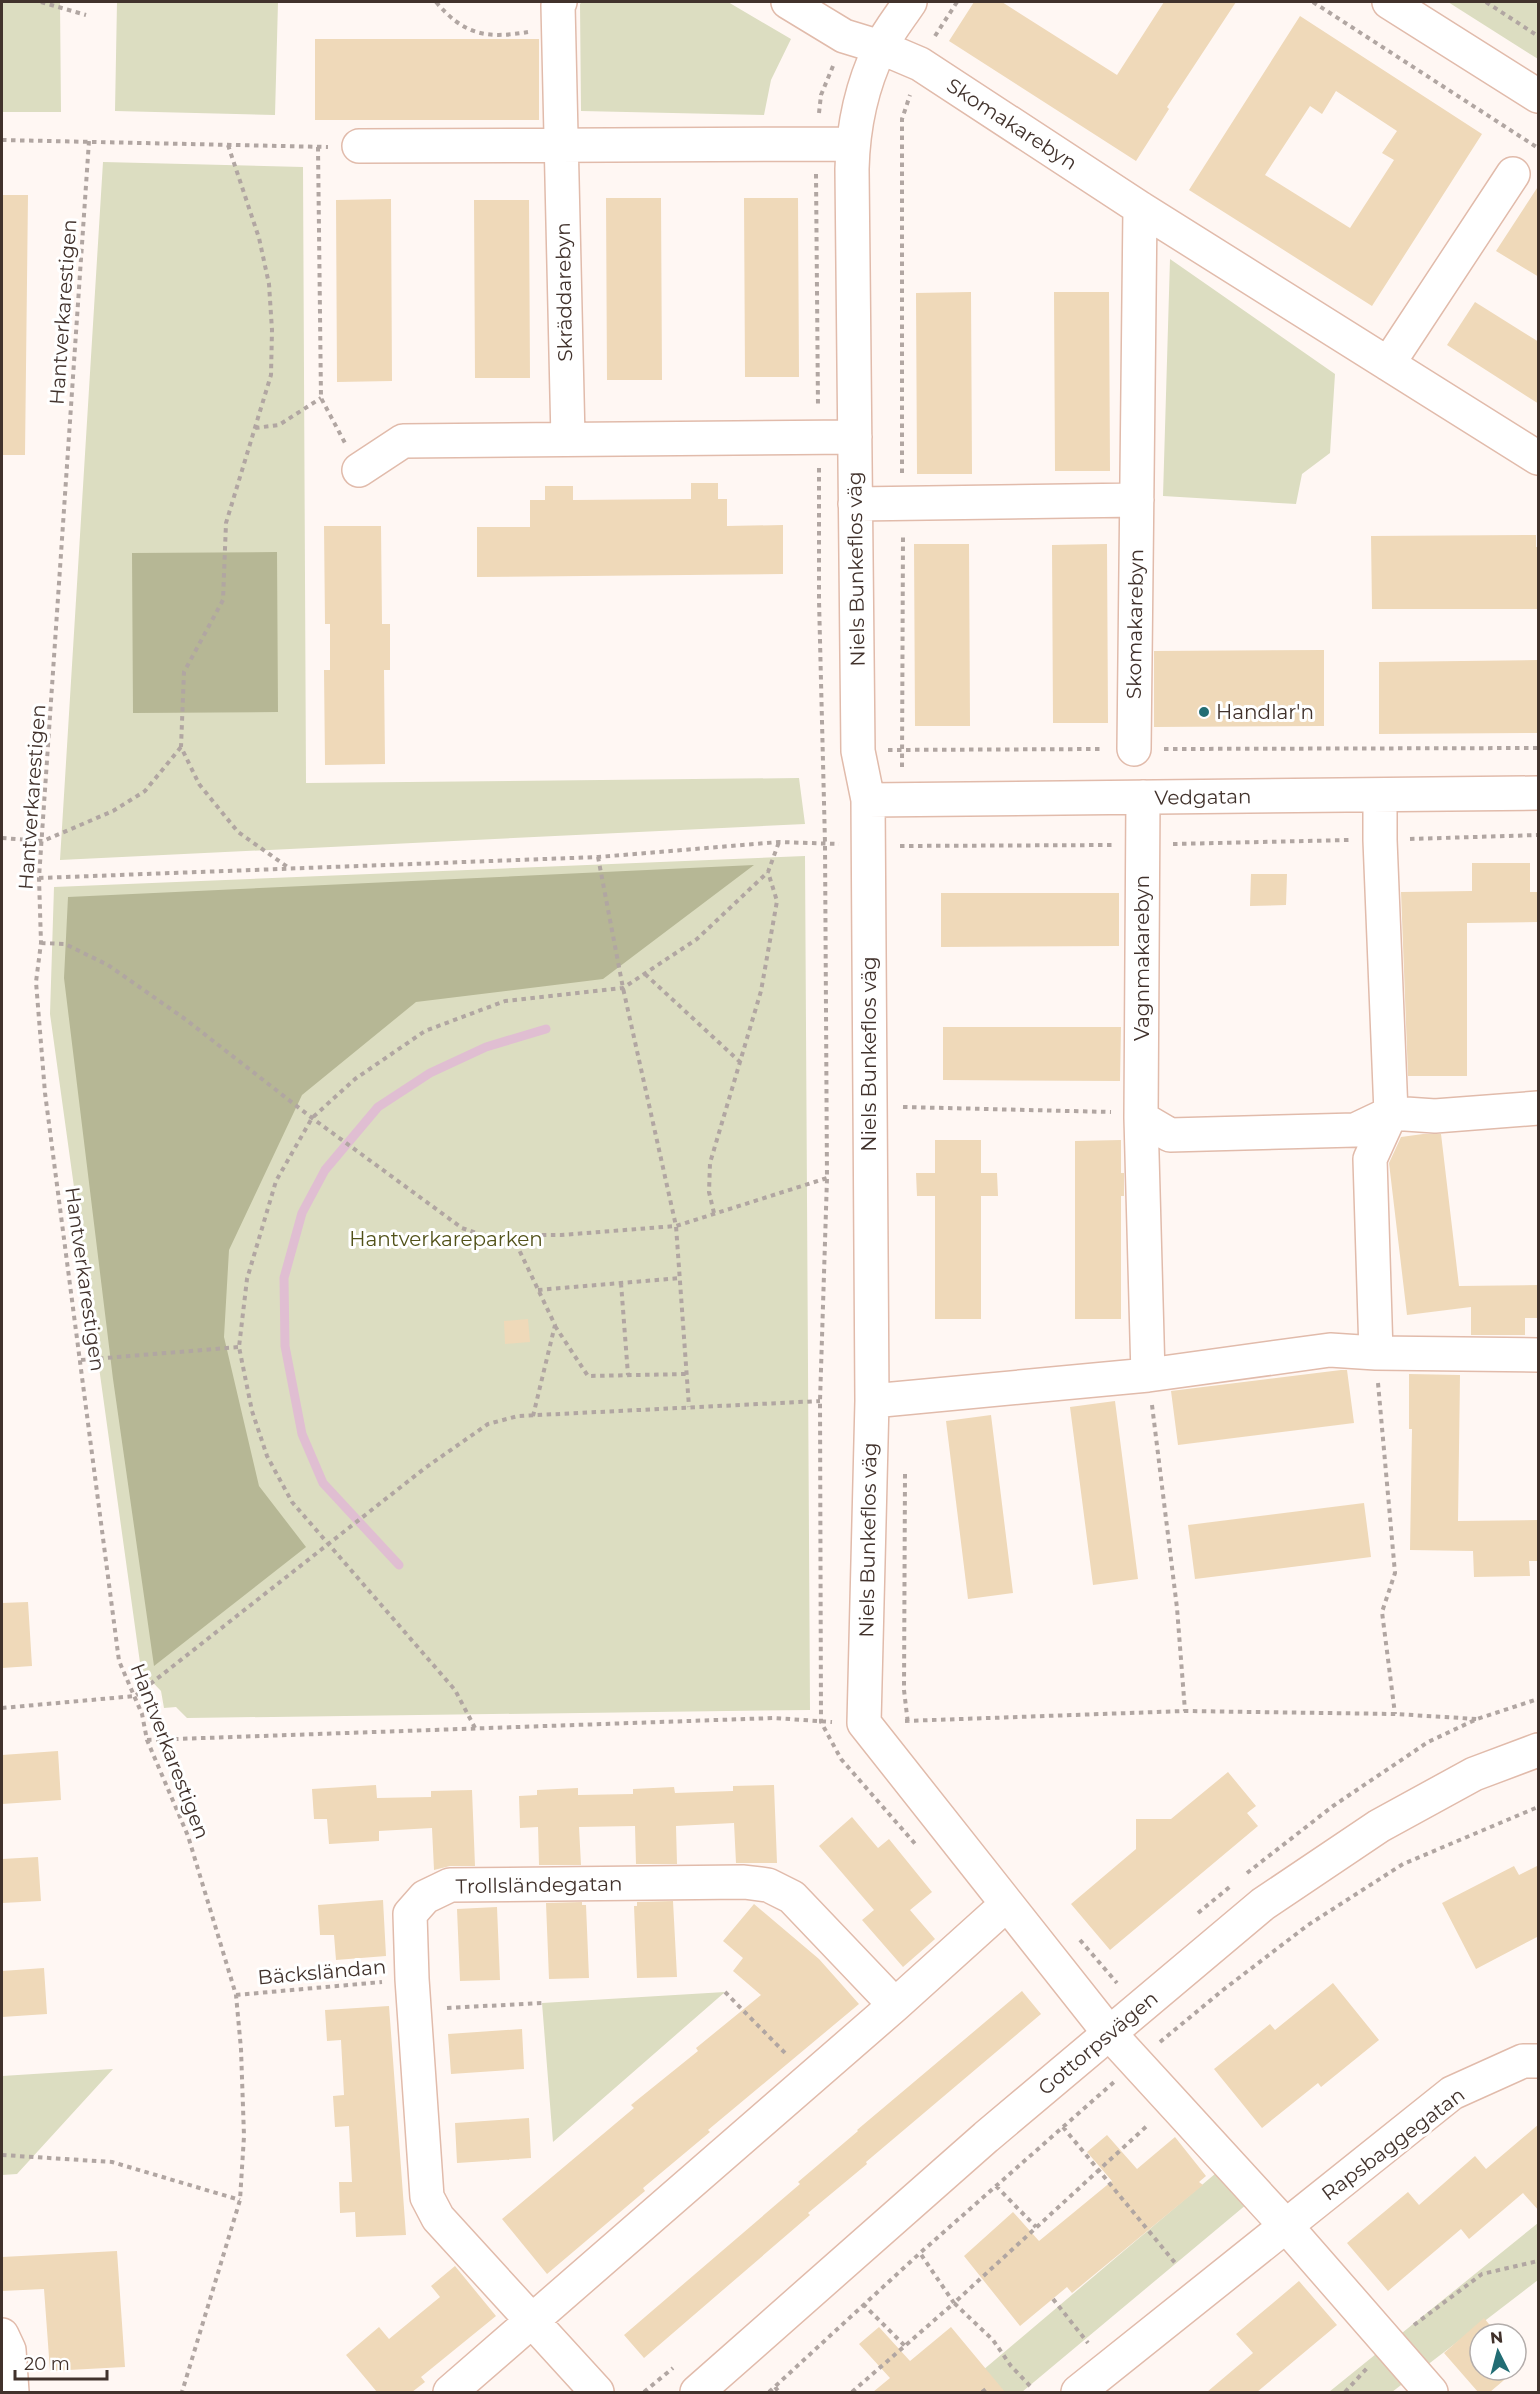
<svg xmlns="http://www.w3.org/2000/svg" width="1540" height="2394" viewBox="0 0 1540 2394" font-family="Montserrat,sans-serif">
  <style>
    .green { fill: #dcddc1 }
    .forest { fill: #b6b795 }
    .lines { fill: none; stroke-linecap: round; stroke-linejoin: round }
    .stream { stroke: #e0bed2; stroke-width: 9 }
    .building { fill: #efd9b9; fill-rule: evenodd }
    .minor-casing { stroke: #e1bbab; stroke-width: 36 }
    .tertiary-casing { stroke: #e1bbab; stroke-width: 36 }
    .path { stroke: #b1a6a2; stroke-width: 4; stroke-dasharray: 4.5 4.5; stroke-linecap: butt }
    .minor { stroke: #fff; stroke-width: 33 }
    .tertiary { stroke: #fff; stroke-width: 33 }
    .poi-dot { fill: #226d74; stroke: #fff; stroke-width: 2 }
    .labels { text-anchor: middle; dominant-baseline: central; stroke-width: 6; stroke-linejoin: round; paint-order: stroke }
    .street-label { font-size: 20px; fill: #41322c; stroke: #fff }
    .poi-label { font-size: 20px; fill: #41322c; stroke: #fff; text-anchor: start }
    .park-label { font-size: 20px; fill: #52521a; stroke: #fff }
  </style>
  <rect width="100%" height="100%" fill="#fff7f3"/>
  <path class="green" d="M2 2H60L61 112H2Z
    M117 2H278L275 115 115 111Z
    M582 2H728L791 39 771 80 764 115 581 111 580 4Z
    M1448 2H1538V59Z
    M103 162 303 167 306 783 799 778 805 824 60 860Z
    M1170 259 1335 374 1330 453 1302 474 1296 504 1163 496Z
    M805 856 810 1710 187 1718 176 1707 164 1708 161 1691 141 1670 50 1014 54 887Z
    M725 1992 553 2142 542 2003Z
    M113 2069 17 2174 2 2175V2076Z
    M1222 2168 1253 2199 1022 2392H957Z
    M1538 2223V2280L1392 2392H1329Z"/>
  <path class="forest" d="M277 552 278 712 133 713 132 553Z
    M754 865 603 979 416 1002 302 1095 229 1250 224 1337 259 1486 306 1547 154 1666 113 1379 64 978 68 897Z"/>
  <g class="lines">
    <path class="stream" d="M399 1565 323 1483 302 1434 285 1346 284 1278 302 1213 325 1170 378 1107 430 1073 486 1047 546 1029"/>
  </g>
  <path class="building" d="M974 2H1002L1117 75 1164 2H1236L1167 107 1169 109 1136 161 949 41Z
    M1300 16 1482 134 1372 306 1189 190ZM1336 91 1397 131 1382 153 1394 160 1350 228 1265 175 1310 106 1322 114Z
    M315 39H539V120H315Z
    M1539 185V277L1496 251Z
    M2 195H28L25 455H2Z
    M606 198H661L662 380H607Z
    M744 198H798L799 377H745Z
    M391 199 392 381 337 382 336 200Z
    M474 200H529L530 378H475Z
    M971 292 972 474H917L916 293Z
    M1054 292H1109L1110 471H1055Z
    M1475 302 1539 342V404L1447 345Z
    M691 483H718V499H727V526L783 525V574L477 577V527H530V500H545V486H573V500L691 499Z
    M324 526H381L382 624H390V670H384L385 764 325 765 324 670H330V624H325Z
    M1536 535V547H1539V609H1372L1371 536Z
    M914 544H969L970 726H915Z
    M1107 544 1108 723H1053L1052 545Z
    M1324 650V726L1154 727V651Z
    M1539 660V733L1379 734V662Z
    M1472 863H1530V892H1539V922L1467 923V1076H1408L1401 892 1472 891Z
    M1251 874H1287L1286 905 1250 906Z
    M941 893H1119V946L941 947Z
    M943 1027H1121L1120 1081 943 1080Z
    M1423 1134H1441L1459 1286 1539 1285V1318H1525V1335H1471V1307L1407 1315 1389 1163 1401 1137Z
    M935 1140H981V1173H997L998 1196H981V1319H935V1196H917L916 1173H935Z
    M1121 1140V1173H1124V1196H1121V1319H1075V1141Z
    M528 1319 530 1342 505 1344 504 1321Z
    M1341 1370H1347L1354 1423 1178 1445 1171 1391Z
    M1409 1374 1460 1375 1458 1521 1539 1520V1561H1529L1530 1576 1474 1577 1473 1551 1410 1550 1412 1429H1409Z
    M1115 1401 1138 1579 1093 1585 1070 1407Z
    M991 1415 1013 1593 968 1599 946 1421Z
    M1364 1503 1371 1557 1195 1579 1188 1525Z
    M28 1602 32 1666 2 1668V1603Z
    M58 1751 61 1800 2 1804V1755Z
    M1228 1772 1256 1806 1247 1813 1258 1826 1110 1950 1071 1904 1136 1849V1819H1171Z
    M376 1785 377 1798 431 1797V1791L472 1790 475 1866H450L434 1870 432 1828 379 1831V1841L329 1844 327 1819H314L312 1789Z
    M774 1785 777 1863H736L734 1823 676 1826 677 1864H636L635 1826 579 1827 581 1865H539L538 1827 520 1828 519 1796 537 1795V1790L578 1788V1795L633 1794V1789L674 1787 675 1793 733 1791V1786Z
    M852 1817 878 1848 889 1839 932 1892 910 1910 935 1939 903 1967 862 1920 874 1910 819 1846Z
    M38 1857 41 1901 2 1903V1859Z
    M1539 1865V1936L1476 1969 1442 1903 1514 1866 1519 1875Z
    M383 1900 386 1956 336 1960 334 1935H320L318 1905Z
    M673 1901 677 1977 637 1978 634 1906H637V1902Z
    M582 1902V1905H586L589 1978 549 1979 546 1903Z
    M754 1904 819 1959 859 2004 708 2130 710 2132 643 2188 645 2191 547 2274 502 2219 634 2108 631 2105 698 2051 696 2048 761 1995 733 1971 743 1958 723 1941Z
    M497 1907 500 1980 460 1981 457 1909Z
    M44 1968 47 2014 2 2017V1971Z
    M1333 1983 1379 2040 1321 2087 1318 2083 1262 2128 1214 2069 1270 2024 1275 2030Z
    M1022 1991 1041 2014 866 2162 867 2164 808 2213 810 2215 644 2358 624 2335 800 2184 798 2182 858 2131 857 2130Z
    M389 2006 406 2235 356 2237 355 2212 340 2213 339 2182H352L349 2126 335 2127 333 2096 344 2095 341 2040 327 2041 325 2010Z
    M522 2029 524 2069 451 2074 448 2034Z
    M529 2118 531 2158 457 2163 455 2123Z
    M1539 2124V2211L1523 2193 1469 2239 1461 2229 1388 2291 1347 2243 1408 2192 1419 2205 1475 2156 1486 2169Z
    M1107 2135 1137 2169 1175 2137 1206 2176 1199 2182 1203 2185 1072 2293 1067 2287 1020 2326 964 2256 1013 2212 1039 2241 1112 2181 1087 2152Z
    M117 2251 125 2367 50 2371 44 2289 2 2291V2257Z
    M455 2266 496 2316 421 2377 425 2382 412 2392H377L346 2355 379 2327 389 2339 440 2297 431 2286Z
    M1299 2281 1337 2325 1257 2392H1207L1253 2353 1236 2334Z
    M1484 2318 1497 2334H1480V2370H1516V2356L1523 2364 1490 2392H1478L1444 2353Z
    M879 2327 910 2361 951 2327 1005 2392H873L890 2378 859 2344Z"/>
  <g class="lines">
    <defs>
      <path id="minor" d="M560 2 558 5 568 439
        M788 2 844 36 880 47 920 64 1140 208 1538 458
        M910 2C900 17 888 32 880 48 862 85 853 128 852 169L858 751 868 800 872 1401 864 1723 1110 2034 1286 2226 1431 2392
        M1389 2 1538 96
        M359 146 853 144
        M1388 364 1513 174
        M359 470 403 441 855 437
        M855 504 1137 500
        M1134 749 1140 208
        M1143 797 1141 1118 1148 1375
        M868 800 1538 793
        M1141 1118 1170 1135 1355 1130 1391 1113 1435 1116 1538 1108
        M1376 1353 1370 1159 1391 1113 1380 840V795
        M872 1401 1148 1375 1330 1350 1376 1353 1538 1355
        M2 2335 9 2350 12 2392
        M450 2392 895 2005 1007 1904
        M597 2392 438 2218 427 2197 412 1979 410 1914 425 1897 450 1885 744 1882 768 1885 792 1897 895 2005
        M1078 2392 1452 2093 1523 2061H1538"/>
      <path id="tertiary" d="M697 2392 986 2137 1263 1904 1379 1826 1474 1774 1538 1750"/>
    </defs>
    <use href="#minor" class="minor-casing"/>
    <use href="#tertiary" class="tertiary-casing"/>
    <path class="path" d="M41 2 86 15
      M436 2C464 35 486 39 528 32
      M1313 2 1538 148
      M1486 2 1538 36
      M935 36 957 2
      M819 113 821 95 833 66
      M2 140 328 147
      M89 141 39 878 41 943 36 982 45 1093 119 1661 142 1714 147 1740 188 1836 236 1995 241 2049 244 2136 240 2200 182 2392
      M228 145 259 238 269 284 272 330 271 375 226 523 223 600 184 672 181 747 199 784 238 832 289 868
      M318 147 321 398 345 443
      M816 174 818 407
      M255 428 279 425 321 398
      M819 468V600L825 843 827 1178 820 1401 821 1722 841 1759 917 1846
      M902 473V119L910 95
      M1164 749 1538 748
      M888 750 1103 749
      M902 767 903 535
      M2 838 43 841 113 811 145 791 181 747
      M1410 839 1538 835
      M1173 844 1349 840
      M900 846 1112 845
      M598 857 623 988 676 1226 689 1407
      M39 878 598 857 779 842 839 844
      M41 943 65 944 108 965 185 1019 312 1118 462 1228 482 1235H561L676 1226 827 1178
      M645 974 740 1062
      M903 1107 1111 1112
      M714 1213 709 1192 710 1163 761 991 777 901 768 872
      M512 1235 555 1325 533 1416
      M621 1283 628 1375
      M538 1290 680 1278
      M555 1326 588 1376 687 1374
      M81 1360 239 1347
      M1378 1383 1395 1573 1382 1612 1395 1714
      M1152 1405 1177 1608 1185 1711
      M905 1474 904 1690 908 1724
      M2 1708 135 1696 425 1468 488 1424 518 1416 820 1401
      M905 1721 1185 1711 1395 1714 1477 1719
      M475 1728 455 1690 292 1502 267 1456 252 1411 239 1347 247 1279 276 1181 312 1118 355 1079 425 1031 505 1001 623 988 697 939 768 872 779 842
      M147 1740 774 1718 832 1722
      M1247 1873 1333 1806 1428 1742 1477 1719 1538 1699
      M1198 1913 1232 1885
      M1080 1940 1117 1983
      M725 1992 788 2056
      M236 1995 382 1982
      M447 2008 542 2003
      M1160 2042 1223 1990 1308 1925 1403 1864 1538 1807
      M1063 2127 1176 2264
      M2 2155 112 2162 240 2200
      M996 2186 1036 2227
      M1053 2299 1088 2343
      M863 2304 905 2346
      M1414 2325 1482 2274 1538 2261
      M1030 2386 1011 2366 993 2340 954 2303 1149 2124
      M775 2387 779 2392
      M644 2392 673 2368
      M769 2392 920 2253 1114 2082
      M852 2392 954 2303 920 2253
      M982 2392 986 2389
      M1345 2392 1369 2366"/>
    <use href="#minor" class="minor"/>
    <use href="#tertiary" class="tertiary"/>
  </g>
  <circle class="poi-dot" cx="1204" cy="712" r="6"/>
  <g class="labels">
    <g class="street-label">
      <text transform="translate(1012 124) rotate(33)">Skomakarebyn</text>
      <text transform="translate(564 292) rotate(-91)">Skräddarebyn</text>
      <text transform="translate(63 312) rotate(-86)">Hantverkarestigen</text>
      <text transform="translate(856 569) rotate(-91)">Niels Bunkeflos väg</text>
      <text transform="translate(1135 624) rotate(-89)">Skomakarebyn</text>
      <text transform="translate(32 797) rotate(-86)">Hantverkarestigen</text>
      <text transform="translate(1203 797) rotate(-1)">Vedgatan</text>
      <text transform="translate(1142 958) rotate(-90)">Vagnmakarebyn</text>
      <text transform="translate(869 1054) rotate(-90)">Niels Bunkeflos väg</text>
      <text transform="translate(85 1279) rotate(82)">Hantverkarestigen</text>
      <text transform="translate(868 1540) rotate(-89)">Niels Bunkeflos väg</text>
      <text transform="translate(170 1751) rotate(69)">Hantverkarestigen</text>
      <text transform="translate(539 1885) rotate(-1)">Trollsländegatan</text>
      <text transform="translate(322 1972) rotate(-5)">Bäcksländan</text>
      <text transform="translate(1098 2043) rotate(-40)">Gottorpsvägen</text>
      <text transform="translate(1393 2144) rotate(-37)">Rapsbaggegatan</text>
    </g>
    <g class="poi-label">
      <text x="1216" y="712">Handlar'n</text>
    </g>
    <g class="park-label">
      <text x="446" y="1239">Hantverkareparken</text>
    </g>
  </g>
  <rect width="1540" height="2394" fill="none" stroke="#41322c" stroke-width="6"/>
  <g transform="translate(1498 2352) rotate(354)"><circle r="28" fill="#ffffff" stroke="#b3adab" stroke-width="1.5"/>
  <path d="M0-4.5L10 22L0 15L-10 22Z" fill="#226d74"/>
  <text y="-9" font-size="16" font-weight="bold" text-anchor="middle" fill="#41322c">N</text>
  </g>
  <path d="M15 2370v9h92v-9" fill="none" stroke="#41322c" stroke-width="3"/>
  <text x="24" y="2370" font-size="18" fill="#41322c" stroke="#ffffff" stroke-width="4.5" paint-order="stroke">20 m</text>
</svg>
